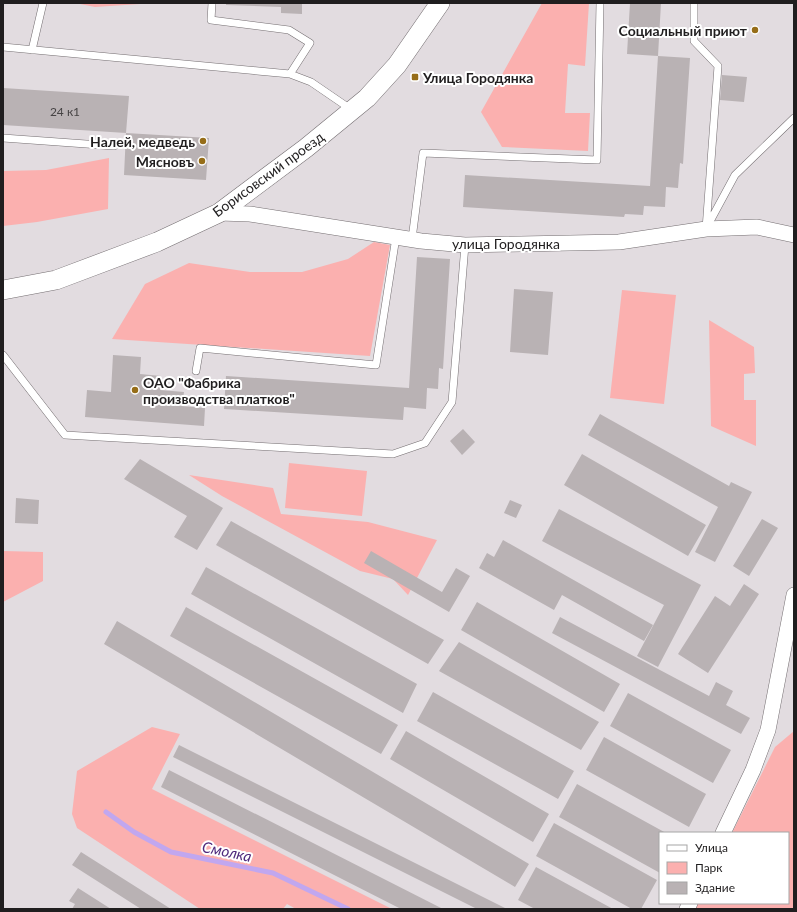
<svg xmlns="http://www.w3.org/2000/svg" width="797" height="912" viewBox="0 0 797 912" font-family="Lato,sans-serif">
  <style>
    .green { fill: #fbb0af }
    .lines { fill: none; stroke-linecap: round; stroke-linejoin: round }
    .stream { stroke: #c1a7ef; stroke-width: 5 }
    .building { fill: #b9b2b4 }
    .service-casing { stroke: #746e71; stroke-width: 8 }
    .minor-casing { stroke: #746e71; stroke-width: 16 }
    .tertiary-casing { stroke: #746e71; stroke-width: 20 }
    .service { stroke: #fff; stroke-width: 7 }
    .minor { stroke: #fff; stroke-width: 15 }
    .tertiary { stroke: #fff; stroke-width: 19 }
    .poi-dot { fill: #966d18; stroke: #fff; stroke-width: 1.5 }
    .labels { text-anchor: middle; dominant-baseline: central; stroke-width: 4; stroke-linejoin: round; paint-order: stroke }
    .number-label { font-size: 12px; fill: #464344 }
    .poi-label { font-size: 14px; font-weight: bold; fill: #201e1f; stroke: #fff; text-anchor: end }
    .street-label { font-size: 14px; fill: #201e1f; stroke: #fff }
    .water-label { font-size: 15px; font-style: italic; fill: #4f2a7c; stroke: #fff }
  </style>
  <rect width="100%" height="100%" fill="#e2dce0"/>
  <path class="green" d="M75 3H139L140 4 95 7Z
    M542 3H589L585 66 568 64 565 113H590L588 151 502 147 481 112Z
    M109 158 108 209 37 222 3 226V171L46 170Z
    M374 242 390 245 370 356 112 339 145 284 189 263 250 272H302L348 259Z
    M622 290 676 295 664 404 610 398Z
    M709 320 754 347 755 373 744 374V400H756V446L711 426Z
    M289 463 367 471 362 516 285 508Z
    M189 475 273 488 281 514 368 522 437 540 408 595 393 579 360 571 222 496Z
    M3 551 43 552V581L3 602Z
    M152 727 180 734 152 789 392 909H296L287 904 283 909H200L77 828 72 814 77 771Z
    M794 731V909H694L697 903H788V833H732L775 747Z"/>
  <g class="lines">
    <path class="stream" d="M106 812 134 832 171 852 273 873 348 909"/>
  </g>
  <path class="building" d="M226 3H302V14L281 13V7L226 5Z
    M630 3H661L658 56 627 54Z
    M658 56 690 58 683 164 680 163 678 188 666 187 665 207 644 206 643 215 625 214 624 217 463 207 465 175 650 186Z
    M722 75 747 77 744 102 720 100Z
    M3 88 129 96 126 133 3 125Z
    M126 133 209 138 206 180 124 175Z
    M417 257 450 259 443 369 439 368 438 389 427 388 426 409 404 407 403 420 224 409 226 376 409 388Z
    M514 289 553 292 548 355 510 352Z
    M113 355 141 357 140 374 161 376 160 390 184 392 182 406 205 408 204 426 85 417 87 390 111 392Z
    M600 414 729 486 731 482 752 492 715 562 695 552 718 507 588 435Z
    M463 429 475 442 462 455 450 441Z
    M582 454 706 525 688 556 564 485Z
    M140 459 223 508 197 550 174 537 187 516 124 479Z
    M16 498 39 500 38 524 15 523Z
    M510 500 522 505 516 518 504 513Z
    M559 509 701 585 658 667 637 656 664 605 542 541Z
    M762 519 778 528 749 576 733 566Z
    M231 521 444 640 428 664 216 545Z
    M503 540 653 625 644 641 562 595 554 610 479 568 487 553 494 557Z
    M371 551 442 592 456 568 470 576 449 612 364 563Z
    M206 567 417 684 403 713 191 594Z
    M744 584 759 594 708 673 678 654 715 596 730 606Z
    M477 602 620 684 604 712 461 630Z
    M186 607 398 725 381 754 170 636Z
    M560 617 709 696 716 682 733 691 726 705 750 718 741 734 552 633Z
    M117 621 529 864 515 887 104 644Z
    M459 642 599 722 581 750 439 671Z
    M433 692 574 771 558 799 417 721Z
    M628 693 731 750 713 783 610 726Z
    M406 731 549 814 533 842 390 759Z
    M604 737 706 794 689 827 586 770Z
    M179 745 507 909H477L173 757Z
    M169 770 443 909H401L161 787Z
    M577 784 666 833H660V873L559 817Z
    M554 823 657 880 641 909H632L536 856Z
    M81 852 171 909H141L72 865Z
    M536 867 613 909H535L518 900Z
    M78 888 111 909H72L75 904 69 901Z"/>
  <g class="lines">
    <defs>
      <path id="service" d="M212 3 211 20 289 30 310 43 290 74 311 82 352 110
        M694 3V41L718 66 706 229
        M3 47 290 74
        M32 50 43 3
        M3 138 114 146
        M708 225 735 175 794 118
        M412 239 423 153 597 160 600 3
        M3 355 65 435 393 454 425 443 452 402 465 245
        M196 371 200 348 376 365 396 237"/>
      <path id="minor" d="M219 213 250 214 421 241 465 245 619 242 706 229 757 227 794 235
        M723 833 753 770 768 730 794 595
        M687 909 690 903"/>
      <path id="tertiary" d="M3 290 56 280 157 242 219 213 306 148 367 98 397 65 440 3"/>
    </defs>
    <use href="#service" class="service-casing"/>
    <use href="#minor" class="minor-casing"/>
    <use href="#tertiary" class="tertiary-casing"/>
    <use href="#service" class="service"/>
    <use href="#minor" class="minor"/>
    <use href="#tertiary" class="tertiary"/>
  </g>
  <g class="poi-dot">
    <circle cx="755" cy="30" r="4"/>
    <rect x="411" y="73" width="8" height="8" rx="2"/>
    <circle cx="203" cy="141" r="4"/>
    <circle cx="202" cy="161" r="4"/>
    <circle cx="135" cy="390" r="4"/>
  </g>
  <g class="labels">
    <g class="number-label">
      <text x="65" y="111">24 к1</text>
    </g>
    <g class="poi-label">
      <text x="747" y="30">Социальный приют</text>
      <text x="423" y="77" text-anchor="start">Улица Городянка</text>
      <text x="195" y="141">Налей, медведь</text>
      <text x="194" y="161">Мясновъ</text>
      <text x="143" y="382" text-anchor="start">ОАО "Фабрика<tspan x="143" dy="16">производства платков"</tspan></text>
    </g>
    <g class="street-label">
      <text transform="translate(268 174) rotate(-36)">Борисовский проезд</text>
      <text x="506" y="243">улица Городянка</text>
    </g>
    <g class="water-label">
      <text transform="translate(227 851) rotate(12)">Смолка</text>
    </g>
  </g>
  <rect width="797" height="912" fill="none" stroke="#201e1f" stroke-width="8"/>
  <rect x="659" y="832" width="130" height="72" fill="#ffffff" stroke="#a6a5a5"/>
  <rect x="667" y="845" width="20" height="6" fill="#ffffff" stroke="#a6a5a5"/>
  <text x="695" y="852" font-size="12" fill="#201e1f">Улица</text>
  <rect x="667" y="862" width="20" height="12" fill="#fbb0af" stroke="#a6a5a5"/>
  <text x="695" y="872" font-size="12" fill="#201e1f">Парк</text>
  <rect x="667" y="882" width="20" height="12" fill="#b9b2b4" stroke="#a6a5a5"/>
  <text x="695" y="892" font-size="12" fill="#201e1f">Здание</text>
</svg>
